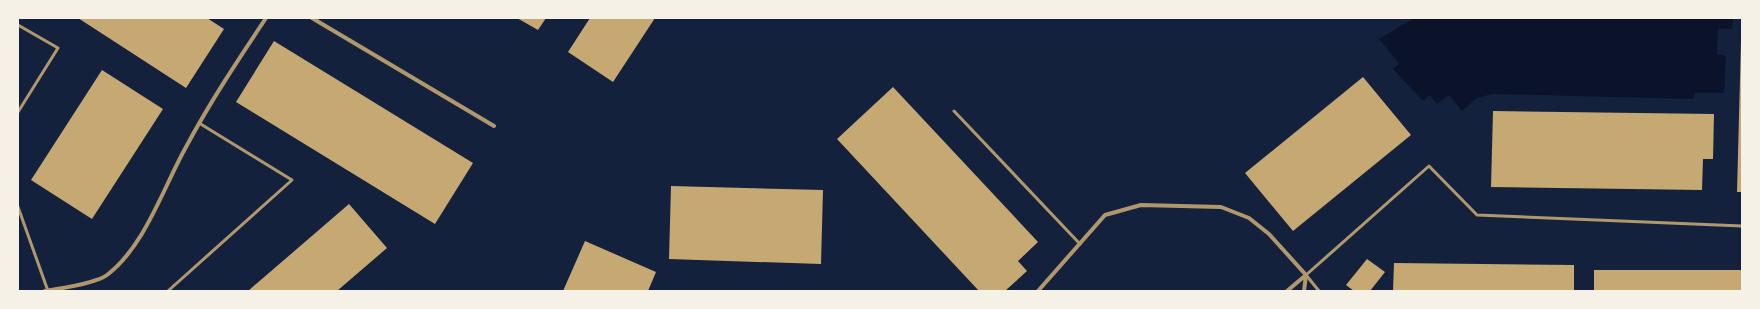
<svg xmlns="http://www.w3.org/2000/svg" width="1760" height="309" viewBox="0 0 1760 309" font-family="'Exo 2',sans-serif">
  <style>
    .water { fill: #0b132b }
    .building { fill: #c6a872 }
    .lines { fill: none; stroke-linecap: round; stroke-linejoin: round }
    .service { stroke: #b1986c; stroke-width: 3 }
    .minor { stroke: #b1986c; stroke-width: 4 }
  </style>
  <rect width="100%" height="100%" fill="#14213d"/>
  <path class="water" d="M1414 18H1733L1732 29H1718L1717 54 1726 56 1724 93H1695L1693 99 1492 94 1477 98 1462 111 1449 95 1437 104 1430 95 1423 101 1393 69 1399 63 1379 39Z"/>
  <path class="building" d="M78 18H207L224 29 186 88Z
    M517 18H546L538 30Z
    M590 18H655L613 82 568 52Z
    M274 41 473 163 435 224 236 102Z
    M1741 41H1742V192H1737Z
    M102 70 163 109 92 219 31 180Z
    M1363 77 1411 135 1293 231 1245 173Z
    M893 87 1038 242 1018 261 1027 271 1005 291H979L837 139Z
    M1493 111 1714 114 1713 159H1703L1702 190 1491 187Z
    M671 186 823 190 821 264 669 259Z
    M349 204 387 248 337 291H248Z
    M585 241 656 272 648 291H563Z
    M1367 259 1385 272 1370 291H1354L1346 285Z
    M1394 263 1574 265V291H1393Z
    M1594 270H1742V291H1594Z"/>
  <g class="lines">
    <path class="service" d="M18 25 58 48 18 112
      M954 111 1080 244
      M18 207 48 291
      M168 291 292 180 199 123
      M1319 291 1306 275 1429 166 1477 215 1742 226"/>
    <path class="minor" d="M312 18 494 126
      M45 291C60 288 95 284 107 275 145 246 163 188 186 147 210 102 238 60 266 18
      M1038 291 1105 215 1141 205 1221 207 1249 218 1269 234 1306 275
      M1287 291 1306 275 1304 291"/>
  </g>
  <rect width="1760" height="309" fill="none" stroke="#f6f1e7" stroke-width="38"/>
</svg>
